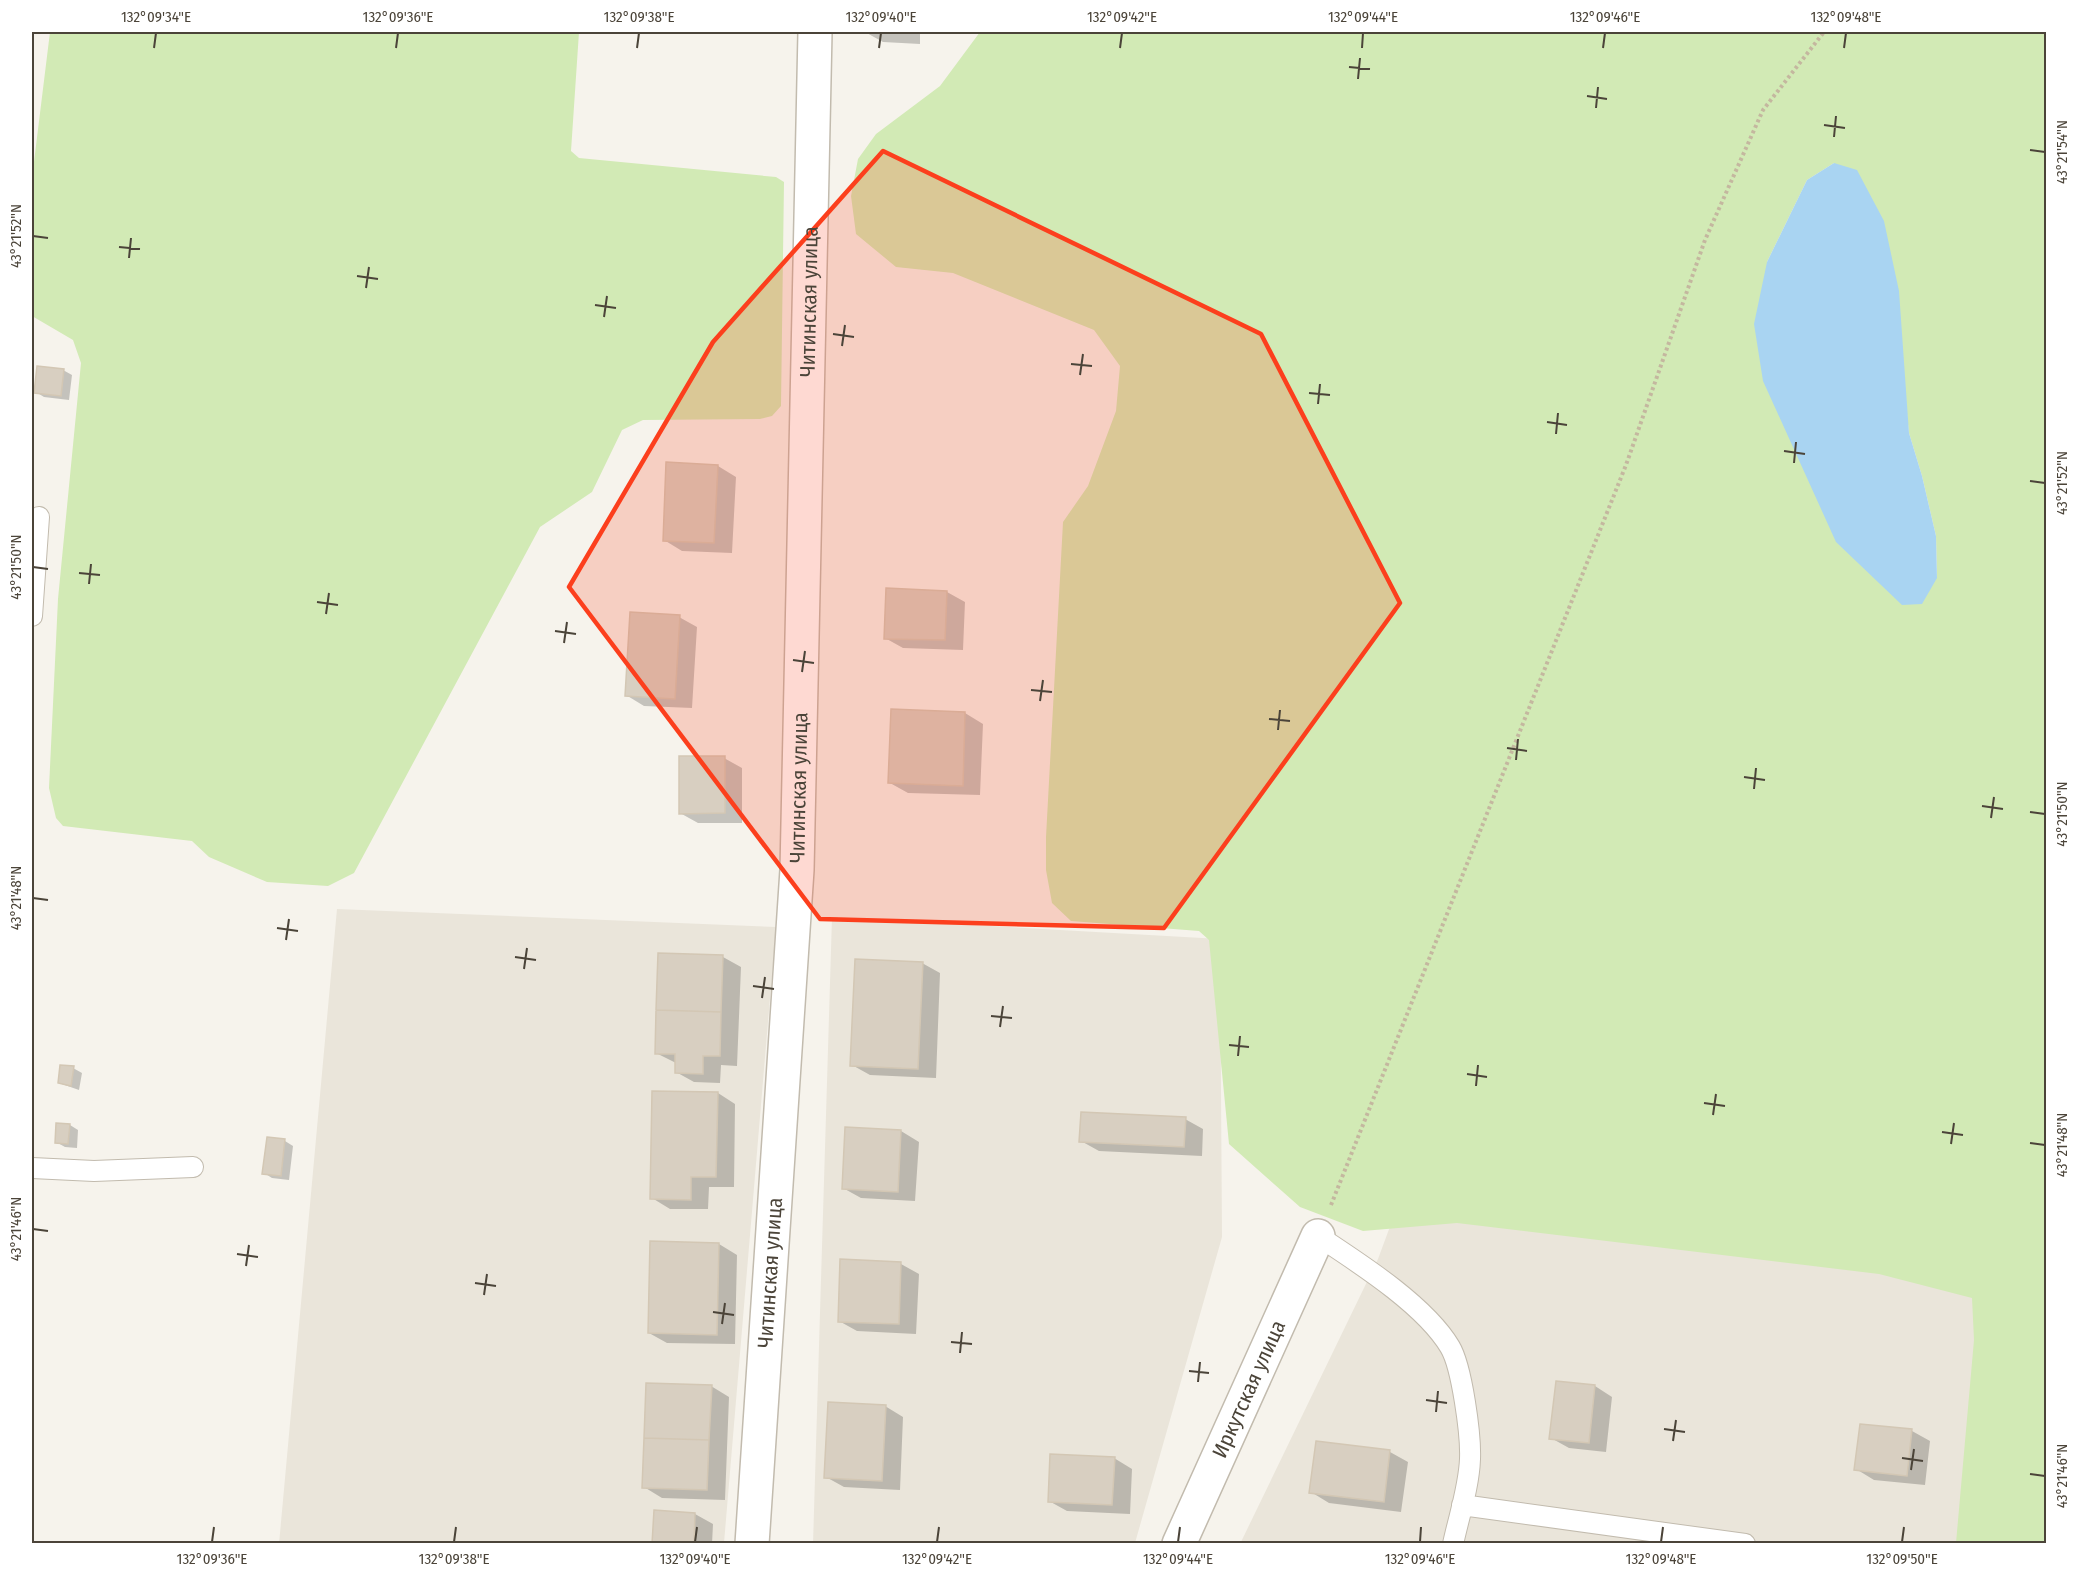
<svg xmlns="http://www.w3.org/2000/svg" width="2078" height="1575" viewBox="0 0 2078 1575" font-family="'Fira Sans Condensed',sans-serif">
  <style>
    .residential { fill: #eae5da }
    .green { fill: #d2eab5; fill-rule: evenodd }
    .water { fill: #a9d4f2 }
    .shadow { fill: #0003 }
    .building { fill: #d8cfc1; stroke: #d3c7b4; stroke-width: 1.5 }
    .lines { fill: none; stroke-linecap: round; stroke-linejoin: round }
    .lane-casing { stroke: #c2bbae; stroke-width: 22 }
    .street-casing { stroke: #c2bbae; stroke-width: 36 }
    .path { stroke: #c4b79f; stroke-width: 4; stroke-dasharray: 3 3; stroke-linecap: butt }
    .lane { stroke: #fff; stroke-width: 20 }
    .street { stroke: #fff; stroke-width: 33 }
    .marked { fill: #fc3f1d; fill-opacity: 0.2; stroke: #fc3f1d; stroke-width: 4.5; stroke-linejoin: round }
    .ticks { fill: none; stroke: #4b4439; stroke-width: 2 }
    .labels { text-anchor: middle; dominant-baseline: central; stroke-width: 4.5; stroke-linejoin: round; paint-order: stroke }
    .street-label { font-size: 21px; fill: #4b4439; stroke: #fff }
    .neatline { fill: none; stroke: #4b4439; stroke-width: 2 }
    .ticks-label { font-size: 15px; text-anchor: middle; fill: #4b4439 }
  </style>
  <rect width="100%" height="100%" fill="#f6f3ec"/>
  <path class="residential" d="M337 909 776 927 724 1543 279 1544Z
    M832 917 1220 939 1222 1237 1135 1543 813 1544Z
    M1405 1186 1975 1259 2046 1543 1240 1544 1378 1259Z"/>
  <path class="green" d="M50 32H579L571 151 579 158 776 177 784 182 781 406 772 416 760 419 643 420 622 430 592 492 540 527 354 873 328 886 267 882 209 857 192 841 63 826 56 818 49 788 58 599 81 363 73 340 32 316V178Z
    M980 32H2046V1543H1956L1974 1340 1972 1298 1879 1274 1457 1223 1363 1231 1300 1207 1229 1144 1209 940 1199 931 1071 921 1052 903 1046 870V837L1063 522 1088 486 1116 411 1120 366 1094 330 953 273 896 267 856 234 851 196 858 159 876 134 940 86ZM1834 163 1903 377 1909 433 1922 476 1936 536 1937 578 1767 262 1807 180Z"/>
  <path class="water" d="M1834 163 1857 170 1884 221 1899 291 1909 433 1922 476 1936 536 1937 578 1922 604 1902 605 1836 542 1763 381 1754 324 1767 262 1807 180Z"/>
  <path class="shadow" d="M865 32H920V44L883 42Z
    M63 370 72 375 69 400 44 397 36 392Z
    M718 466 736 477 732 553 682 551 664 540Z
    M947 592 965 602 963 650 903 648 885 638Z
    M679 617 697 627 692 708 644 706 626 695Z
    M965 713 983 724 980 795 908 793 890 783Z
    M724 758 742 768V823H698L680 813Z
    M723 957 741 967 737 1066 721 1065 720 1083 694 1082 676 1072V1063L656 1053Z
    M922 963 940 973 936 1078 870 1075 852 1065Z
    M73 1068 82 1073 79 1090 59 1083Z
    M718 1093 735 1104 734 1187H709L708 1209H670L652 1198Z
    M1185 1119 1203 1129 1202 1156 1099 1151 1081 1141Z
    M70 1125 78 1130 77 1148 65 1147 56 1142Z
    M847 1128 901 1131 919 1142 915 1201 861 1198 843 1188Z
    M268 1138 285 1141 293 1146 289 1180 272 1178 264 1173Z
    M651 1243 719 1244 737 1255 735 1344 667 1343 649 1333Z
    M901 1264 919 1274 916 1334 857 1331 839 1321Z
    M711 1386 729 1397 725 1500 662 1498 644 1487Z
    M1595 1386 1612 1397 1606 1452 1569 1448 1551 1438Z
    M885 1406 903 1417 900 1490 844 1487 826 1477Z
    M1912 1431 1930 1441 1925 1485 1874 1480 1856 1469Z
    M1390 1452 1408 1462 1401 1512 1329 1503 1311 1492Z
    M1114 1458 1132 1469 1130 1514 1067 1511 1049 1501Z
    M695 1514 713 1524 712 1544H653Z"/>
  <path class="building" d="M37 366 64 369 61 396 34 393Z
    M666 462 718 465 714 543 663 541Z
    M886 588 947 591 945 640 884 639Z
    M630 612 680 615 675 699 625 696Z
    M891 709 965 712 963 786 888 783Z
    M679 756H725V813L679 814Z
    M658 953 723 955 721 1012 656 1010Z
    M855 959 923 962 918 1069 850 1066Z
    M656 1010 721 1012 720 1056H703V1074L675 1073V1054H655Z
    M60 1065 74 1066 71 1086 58 1083Z
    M652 1091 718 1092 716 1177H691V1200L650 1199Z
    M1081 1112 1186 1117 1184 1147 1079 1142Z
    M56 1123 70 1124 68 1144 55 1143Z
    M845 1127 901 1130 898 1192 842 1189Z
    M267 1137 285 1139 281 1176 262 1174Z
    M650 1241 719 1243 717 1335 648 1333Z
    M840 1259 901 1262 899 1324 838 1322Z
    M1556 1381 1595 1385 1589 1443 1549 1439Z
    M646 1383 712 1385 709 1440 644 1438Z
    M828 1402 886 1405 882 1481 824 1478Z
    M1860 1424 1912 1429 1907 1476 1854 1470Z
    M644 1438 709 1440 707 1490 642 1488Z
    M1316 1441 1390 1450 1384 1502 1309 1493Z
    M1050 1454 1115 1457 1112 1505 1048 1502Z
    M654 1510 695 1513 694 1544H652Z"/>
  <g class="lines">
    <defs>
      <path id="lane" d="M32 616 39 517
        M32 1168 94 1171 193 1167
        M1318 1236C1359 1263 1425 1305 1450 1347 1462 1367 1471 1435 1470 1459 1469 1487 1459 1516 1453 1544
        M1462 1505 1745 1544"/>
      <g id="street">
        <path id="s1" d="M752 1544 797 870 815 32"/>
        <path id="s2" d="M1179 1544 1318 1236"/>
      </g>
    </defs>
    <use href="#lane" class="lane-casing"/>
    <use href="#street" class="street-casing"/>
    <path class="path" d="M1331 1205 1626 465 1705 240 1763 110 1824 32"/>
    <use href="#lane" class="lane"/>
    <use href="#street" class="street"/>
  </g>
  <path class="marked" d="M883 151 1261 334 1400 603 1164 928 820 919 569 587 713 342Z"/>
  <path class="ticks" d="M154 48 156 33M396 48 398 33M637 48 639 33M879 48 881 33M1120 48 1122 33M1362 48 1363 33M1603 48 1605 33M1844 48 1846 33M1349 67 1370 69M1358 79 1360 58M1587 96 1607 99M1596 108 1598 87M1824 125 1845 128M1834 137 1836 116M2030 150 2045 152M33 236 48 238M119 247 140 249M129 258 131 238M357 276 378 279M366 288 369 267M595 305 616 308M604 317 607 296M833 334 854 337M842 346 845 325M1071 364 1092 366M1080 375 1083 354M1309 393 1330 395M1318 404 1320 384M1547 422 1567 425M1556 434 1558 413M1784 451 1805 454M1794 463 1796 442M2030 481 2045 483M33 567 48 569M79 573 100 575M89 584 91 564M317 602 338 605M326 614 329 593M555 631 576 634M564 643 567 622M793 660 814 663M802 672 805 651M1031 690 1052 692M1040 701 1043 680M1269 719 1290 721M1278 730 1280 710M1507 748 1527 751M1516 760 1518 739M1744 777 1765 780M1754 789 1756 768M1982 806 2003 809M2030 812 2045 814M1991 818 1994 797M33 898 48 900M277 928 298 931M286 940 289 919M515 957 536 960M524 969 527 948M753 986 774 989M762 998 765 977M991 1016 1012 1018M1000 1027 1003 1006M1229 1045 1249 1047M1238 1056 1240 1036M1467 1074 1487 1077M1476 1086 1478 1065M1704 1103 1725 1106M1713 1115 1716 1094M1942 1132 1963 1135M2030 1143 2045 1145M1951 1144 1954 1123M33 1229 48 1231M237 1254 258 1257M246 1266 249 1245M475 1283 496 1286M484 1295 487 1274M713 1312 734 1315M722 1324 725 1303M951 1342 972 1344M960 1353 962 1332M1189 1371 1209 1373M1198 1382 1200 1362M1426 1400 1447 1403M1436 1412 1438 1391M1664 1429 1685 1432M1673 1441 1676 1420M1902 1458 1923 1461M1911 1470 1914 1449M2030 1474 2045 1476M212 1542 214 1527M454 1542 456 1527M695 1542 697 1527M937 1542 939 1527M1178 1542 1180 1527M1420 1542 1421 1527M1661 1542 1663 1527M1902 1542 1904 1527"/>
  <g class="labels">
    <g class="street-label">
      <text stroke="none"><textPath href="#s1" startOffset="1244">Читинская улица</textPath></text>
      <text stroke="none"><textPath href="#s1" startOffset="758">Читинская улица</textPath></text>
      <text stroke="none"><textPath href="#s1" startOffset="272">Читинская улица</textPath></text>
      <text stroke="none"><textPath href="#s2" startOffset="170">Иркутская улица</textPath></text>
    </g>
  </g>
  <rect width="2078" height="1575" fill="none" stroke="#ffffff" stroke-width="66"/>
  <rect x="33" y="33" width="2012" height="1509" class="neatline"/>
  <g class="ticks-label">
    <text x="156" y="22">132°09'34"E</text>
    <text x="398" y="22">132°09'36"E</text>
    <text x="639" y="22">132°09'38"E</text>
    <text x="881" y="22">132°09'40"E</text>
    <text x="1122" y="22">132°09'42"E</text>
    <text x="1363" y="22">132°09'44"E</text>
    <text x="1605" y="22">132°09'46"E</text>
    <text x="1846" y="22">132°09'48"E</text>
    <text transform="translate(2062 152) rotate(-90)" y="5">43°21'54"N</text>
    <text transform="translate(16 236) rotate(-90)" y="5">43°21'52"N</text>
    <text transform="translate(2062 483) rotate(-90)" y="5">43°21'52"N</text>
    <text transform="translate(16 567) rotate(-90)" y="5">43°21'50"N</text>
    <text transform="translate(2062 814) rotate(-90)" y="5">43°21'50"N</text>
    <text transform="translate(16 898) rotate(-90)" y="5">43°21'48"N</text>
    <text transform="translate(2062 1145) rotate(-90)" y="5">43°21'48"N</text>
    <text transform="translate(16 1229) rotate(-90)" y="5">43°21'46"N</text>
    <text transform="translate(2062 1476) rotate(-90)" y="5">43°21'46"N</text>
    <text x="212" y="1564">132°09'36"E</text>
    <text x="454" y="1564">132°09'38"E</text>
    <text x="695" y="1564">132°09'40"E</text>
    <text x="937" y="1564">132°09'42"E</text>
    <text x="1178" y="1564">132°09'44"E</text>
    <text x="1420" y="1564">132°09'46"E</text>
    <text x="1661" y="1564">132°09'48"E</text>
    <text x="1902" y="1564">132°09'50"E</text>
  </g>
</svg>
